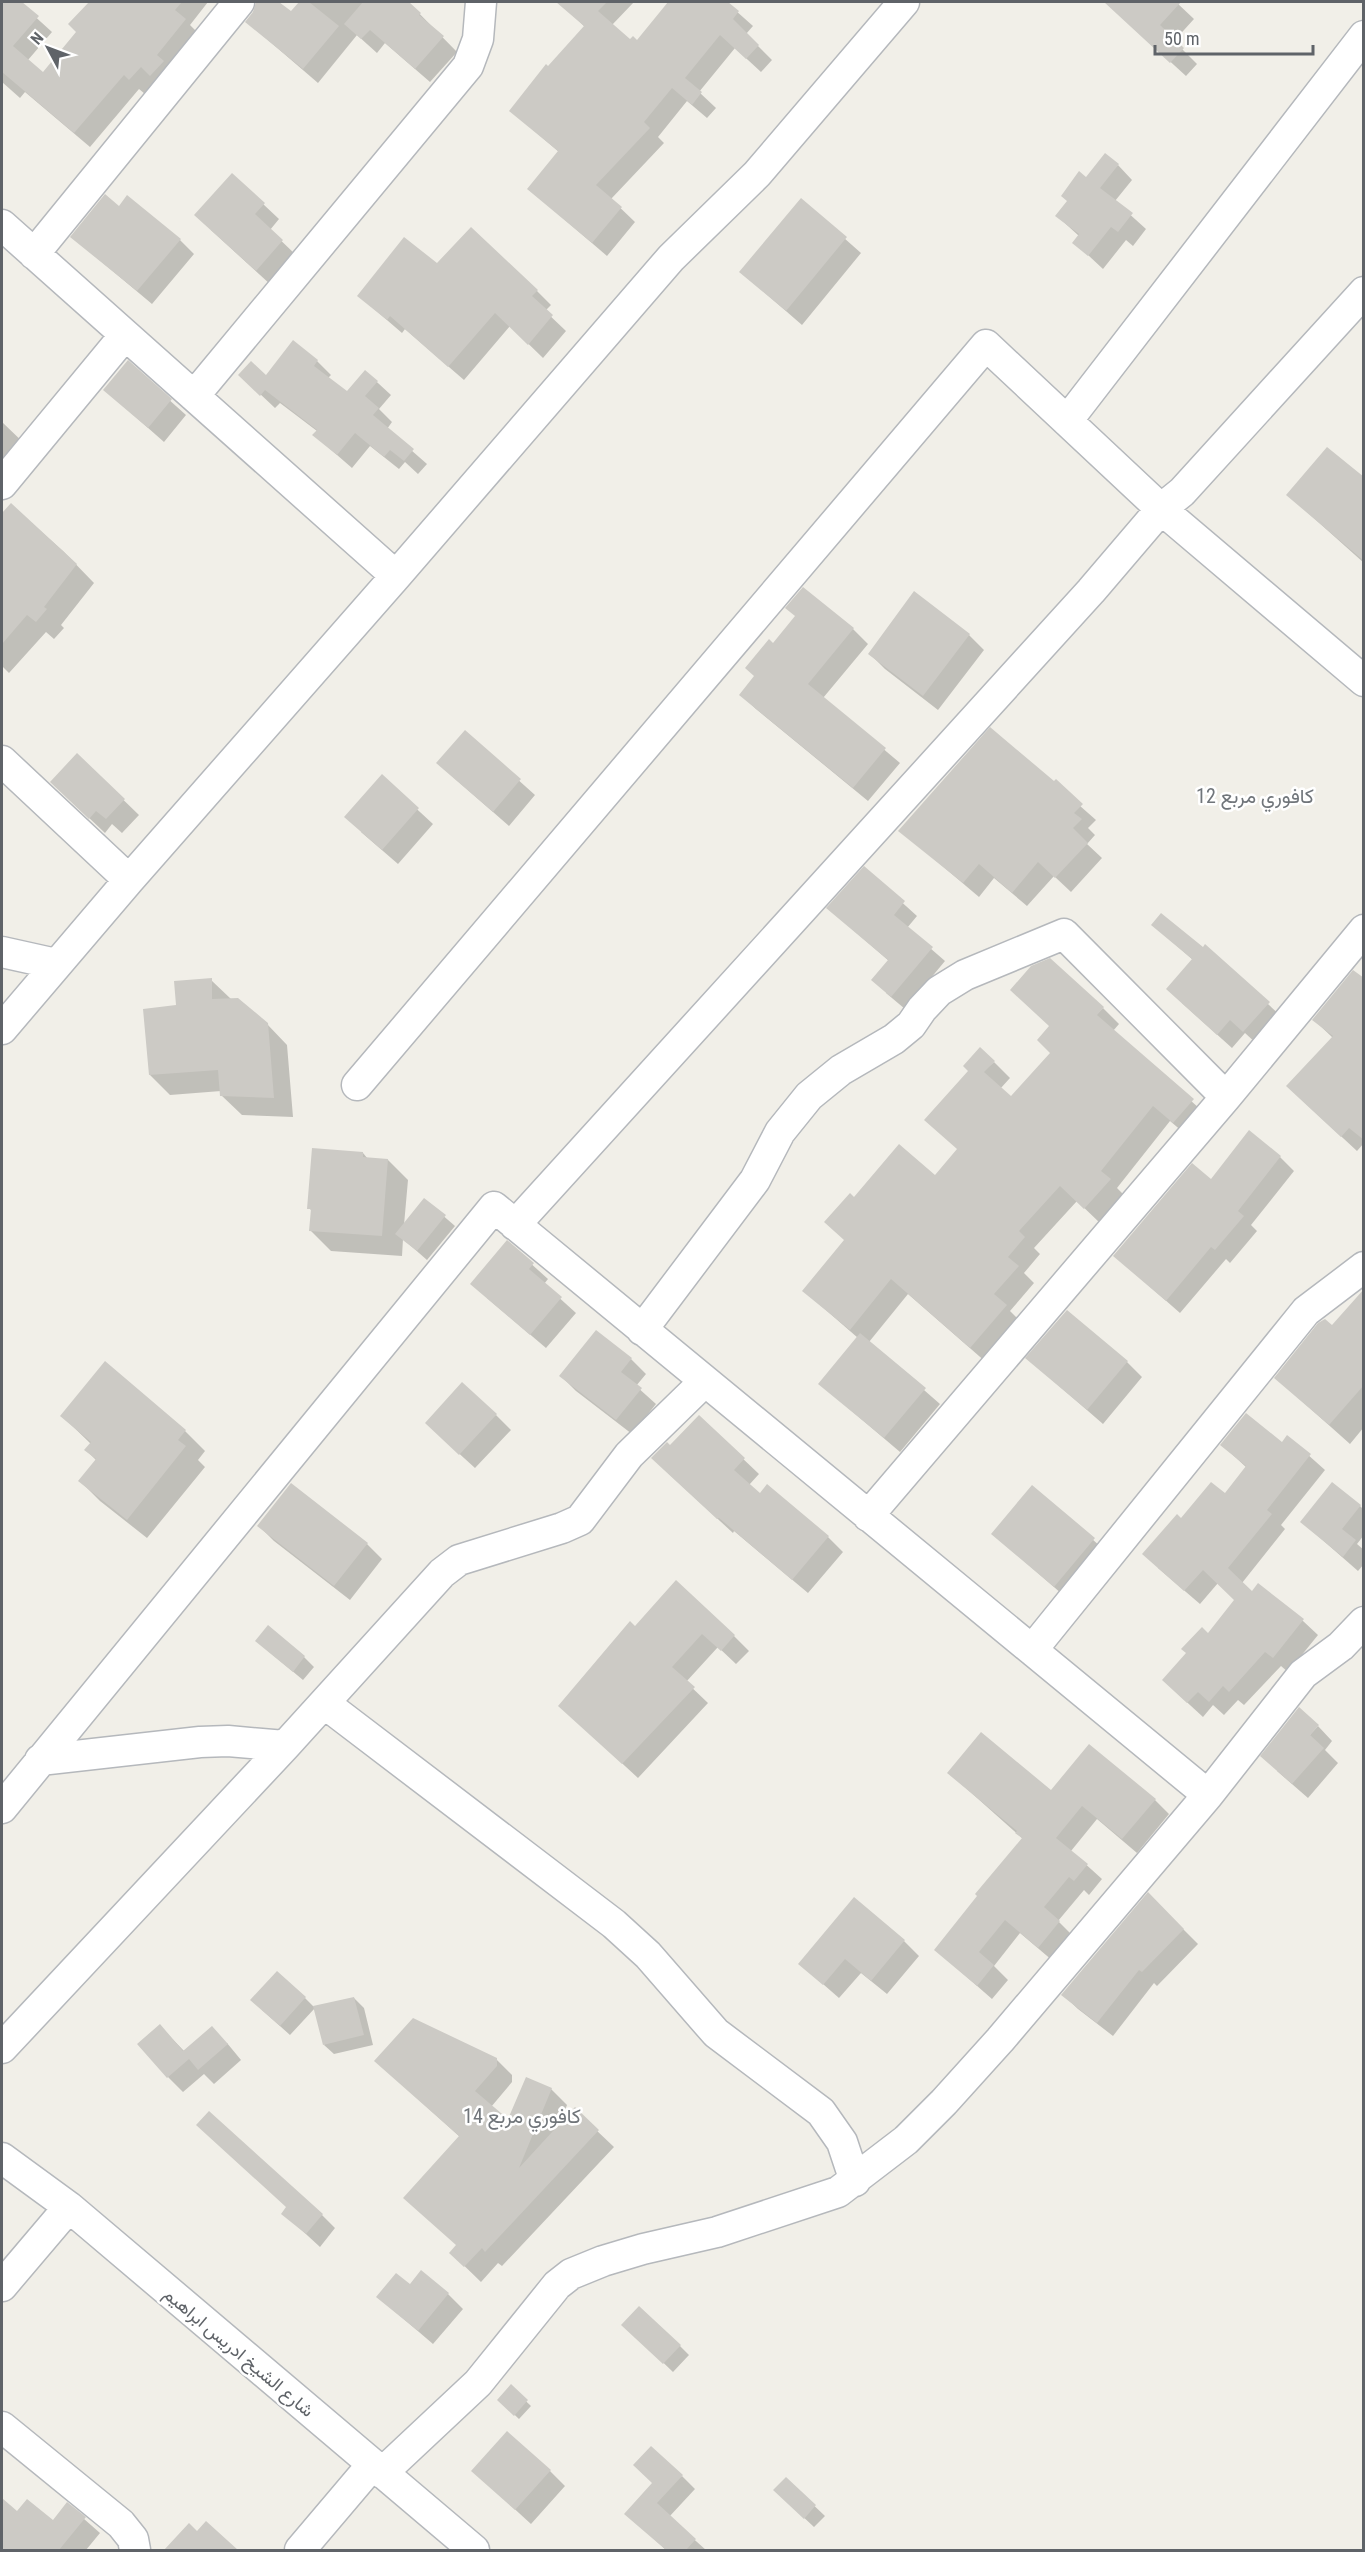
<svg xmlns="http://www.w3.org/2000/svg" width="1365" height="2552" viewBox="0 0 1365 2552" font-family="'Roboto Condensed',Vazirmatn,sans-serif">
  <style>
    .shadow { fill: #0003 }
    .building { fill: #cccac5 }
    .lines { fill: none; stroke-linecap: round; stroke-linejoin: round }
    .minor-casing { stroke: #b5b8bc; stroke-width: 33 }
    .minor { stroke: #fff; stroke-width: 30 }
    .labels { text-anchor: middle; dominant-baseline: central; stroke-width: 5; stroke-linejoin: round; paint-order: stroke }
    .street-label { font-size: 18px; fill: #5f6368; stroke: #fff }
    .neighbourhood-label { font-size: 20px; fill: #70757a; stroke: #fff }
  </style>
  <rect width="100%" height="100%" fill="#f1efe8"/>
  <path class="shadow" d="M2 2H19L52 32 28 60 43 74 78 32 70 24 91 2H208L190 25 200 35 145 94 139 89 90 147 25 92 20 98 2 82Z
    M257 2H276L291 13 301 2H408L457 52 430 82 385 43 377 53 357 35 318 83 247 22 257 6Z
    M565 2H634L612 25 630 42H637L670 2H726L753 26 746 34 772 60 761 72 735 48 699 92 716 108 707 118 687 101 658 137 664 143 611 199 635 222 607 256 529 189 559 152 511 111 585 27 562 5Z
    M1105 2H1176L1194 19 1174 41 1197 64 1186 76Z
    M1118 165 1132 180 1115 201 1146 229 1133 246 1126 240 1103 269 1074 242 1079 236 1057 216Z
    M232 175 279 219 270 230 297 256 271 285 211 230Z
    M801 200 861 253 802 325 741 272Z
    M119 208 180 240 194 254 152 304 72 237Z
    M437 265 537 291 551 305 545 311 566 331 543 358 510 326 464 380 405 329 402 333 359 296Z
    M293 342 317 361 331 375 328 378 347 393 366 372 391 395 379 409 392 422 387 429 427 464 418 474 405 462 399 469 370 446 352 468 314 435 317 431 280 403 275 408 240 375 266 378Z
    M128 363 186 415 164 442 105 390Z
    M2 422 27 446 2 482Z
    M1364 475V563L1288 495 1361 477Z
    M11 505 63 551 94 583 61 625 64 628 54 639 46 632 9 673 2 666V516Z
    M853 629 868 644 823 698 900 763 868 801 756 709 741 695 756 677 773 645Z
    M969 635 984 650 938 710 885 669 870 654Z
    M465 732 535 795 509 826 453 777Z
    M77 755 139 815 122 833 112 824 105 833 67 797Z
    M382 777 433 824 398 864 361 832Z
    M1054 783 1096 820 1088 828 1095 835 1087 844 1102 858 1071 892 1054 876 1027 906 994 878 979 897 901 831Z
    M864 868 917 916 907 928 945 961 905 1009 886 993 889 961 828 908Z
    M1153 925 1203 949 1206 947 1283 1018 1258 1045 1245 1033 1232 1048 1182 1003 1193 960Z
    M211 980 231 999 267 1024 287 1045 293 1117 242 1115 221 1095V1091L170 1095 150 1075 178 1006Z
    M1364 980V1143L1357 1151 1303 1101 1333 1038 1314 1020Z
    M1103 1008 1119 1024 1113 1031 1209 1117 1190 1138 1170 1121 1117 1188 1126 1197 1101 1224 1077 1201 1034 1248 1040 1254 1024 1273 1034 1283 1010 1311 1022 1323 987 1363 908 1294 869 1342 940 1404 900 1452 820 1384 858 1338 804 1291 845 1240 854 1199 935 1177 958 1149 926 1119 994 1062 1010 1078 1000 1089 1011 1099Z
    M363 1153 368 1159 388 1160 408 1180 404 1225 425 1200 455 1226 427 1260 403 1239 402 1256 331 1251 311 1231 312 1211 309 1208Z
    M1280 1157 1294 1171 1251 1225 1257 1231 1230 1263 1226 1259 1180 1313 1115 1256 1211 1181Z
    M508 1243 548 1279 544 1284 576 1313 546 1348 487 1298Z
    M1364 1291V1427L1350 1444 1276 1378 1332 1327Z
    M1027 1358 1127 1362 1142 1377 1103 1424Z
    M631 1359 646 1374 636 1386 656 1404 632 1434 576 1391 561 1376Z
    M496 1415 511 1430 475 1468 442 1438Z
    M62 1416 185 1431 205 1451 198 1460 205 1467 147 1538 100 1501 80 1481 97 1461 86 1450 91 1444Z
    M699 1417 759 1474 749 1485 760 1495 828 1537 843 1552 808 1593 734 1531 733 1533 668 1473 670 1447Z
    M1288 1437 1325 1470 1281 1525 1285 1529 1242 1583 1252 1593 1258 1585 1303 1621 1318 1635 1288 1672 1281 1666 1244 1705 1238 1700 1224 1715 1213 1705 1203 1717 1178 1694 1208 1635 1236 1600 1218 1583 1200 1604 1158 1568 1181 1520 1225 1495 1247 1468 1222 1445 1282 1444Z
    M291 1485 367 1544 382 1559 350 1600 274 1541 259 1526Z
    M1033 1487 1109 1554 1070 1601 993 1534Z
    M1360 1506 1364 1510V1535L1357 1544 1364 1550V1564L1358 1571 1302 1522Z
    M635 1628 734 1636 749 1651 736 1664 718 1647 686 1682 708 1703 638 1778 575 1720Z
    M267 1650 304 1657 314 1667 303 1680Z
    M1318 1726 1332 1741 1325 1750 1338 1763 1308 1798 1277 1771Z
    M949 1773 1051 1792 1155 1800 1169 1814 1137 1853 1097 1819 1071 1851 1102 1879 1089 1895 1084 1890 1058 1921 1074 1937 1053 1961 1020 1933 994 1966 1008 1980 992 1999 936 1950 1023 1839Z
    M1148 1894 1198 1944 1157 1986 1154 1983 1113 2036 1078 2009 1063 1995Z
    M904 1941 919 1956 887 1994 861 1973 839 1998 800 1964Z
    M305 1998 315 2008 290 2035 262 2010Z
    M354 1998 364 2008 373 2045 334 2054 324 2045Z
    M160 2026 185 2052 227 2043 241 2060 214 2084 204 2074 183 2092 168 2077Z
    M496 2059 512 2075V2082L491 2107 509 2122 551 2089 567 2105 558 2128 575 2110 614 2147 502 2266 498 2263 481 2282 451 2253 457 2246 460 2137 376 2061Z
    M288 2207 322 2215 335 2228 320 2247 283 2213Z
    M410 2286 448 2294 463 2309 433 2344 378 2297Z
    M624 2325 680 2346 689 2355 673 2372Z
    M511 2387 531 2406 519 2419 499 2400Z
    M473 2471H550L565 2486 531 2524Z
    M682 2476 695 2489 669 2517 706 2550H666L626 2513Z
    M786 2479 825 2516 814 2527 785 2500Z
    M2 2500 18 2513 53 2522 67 2504 100 2533 86 2550H5L2 2548Z
    M189 2525 198 2533 229 2544 235 2550H166Z"/>
  <path class="building" d="M2 2H22L39 16 13 46 43 72 76 32 68 24 89 2H182L175 10 186 19 157 55 164 61 150 76 141 67 129 80 124 75 74 133 2 72Z
    M256 2H279L291 11 299 2H309L339 26 303 69 245 22 253 12Z
    M363 2H409L421 13 419 15 444 36 415 69 370 30 361 39 344 24Z
    M556 2H607L598 11 630 39 633 36 637 40 668 2H728L739 11 733 19 759 45 746 59 720 35 685 78 702 92 692 105 672 88 644 122 650 128 596 185 622 207 592 243 527 189 558 151 509 111 546 64 548 66 584 26Z
    M1104 2H1181L1160 25 1184 48 1170 63Z
    M1105 153 1119 164 1100 188 1133 213 1118 232 1111 227 1088 256 1072 243 1079 234 1055 216 1067 201 1061 196 1079 171 1086 177Z
    M232 173 265 203 255 214 283 240 256 271 194 215Z
    M105 194 119 206 127 195 181 239 137 291 70 237Z
    M801 198 847 237 786 311 739 272Z
    M471 227 538 290 532 296 553 315 528 345 495 313 448 367 390 316 387 320 357 296 404 237 437 263Z
    M293 340 318 360 314 366 347 391 365 370 378 381 365 396 379 408 373 415 414 449 404 461 390 450 384 457 355 433 337 455 312 435 317 430 265 390 260 396 238 375 251 361 266 375Z
    M128 360 172 399 148 428 103 390Z
    M1327 447 1364 477V561L1286 495Z
    M11 503 77 564 44 607 47 609 36 622 27 615 2 644V513Z
    M803 587 854 628 808 684 886 748 853 788 739 695 754 676 745 668 769 639 773 643 795 616 785 608Z
    M914 591 970 634 923 696 868 654Z
    M990 727 1054 781 1056 779 1083 804 1074 813 1082 819 1073 828 1088 843 1055 878 1038 862 1012 893 979 864 963 883 898 831Z
    M465 730 521 779 493 812 436 763Z
    M77 753 125 799 106 819 96 811 89 819 50 782Z
    M382 774 419 808 382 850 344 817Z
    M864 866 905 901 894 915 933 947 891 997 871 980 888 960 826 908Z
    M1161 913 1203 947 1205 944 1270 1002 1243 1032 1230 1020 1217 1035 1166 989 1192 959 1151 925Z
    M1050 958 1104 1007 1097 1015 1194 1099 1173 1123 1153 1106 1101 1171 1111 1179 1084 1209 1060 1186 1019 1231 1025 1237 1008 1257 1019 1266 994 1294 1007 1305 970 1348 891 1279 850 1330 802 1291 844 1240 824 1222 850 1193 854 1197 899 1144 935 1175 957 1149 924 1120 968 1071 963 1066 980 1047 995 1061 984 1072 1011 1096 1050 1053 1037 1040 1049 1026 1010 990 1031 966Z
    M1353 970 1364 978V1140L1349 1128 1341 1137 1286 1086 1333 1036 1312 1020Z
    M212 978V999L238 998 268 1023 274 1098 220 1096 218 1070 149 1075 143 1009 176 1005 174 981Z
    M1249 1130 1281 1156 1238 1211 1244 1216 1215 1250 1211 1247 1166 1301 1113 1256 1192 1163 1211 1179Z
    M312 1148 363 1152V1157L388 1159 382 1236 309 1231 311 1209H307Z
    M424 1198 446 1215 417 1251 395 1234Z
    M507 1240 534 1263 529 1269 562 1297 530 1335 470 1284Z
    M1364 1289V1385L1329 1425 1274 1378 1318 1323 1325 1319 1332 1325Z
    M1067 1310 1128 1361 1087 1410 1025 1358Z
    M596 1330 632 1358 621 1372 642 1388 616 1420 559 1376Z
    M860 1333 926 1388 884 1438 818 1384Z
    M105 1361 186 1430 178 1440 186 1446 127 1520 78 1481 96 1459 84 1450 91 1442 60 1416Z
    M462 1382 497 1414 459 1455 425 1423Z
    M1246 1413 1282 1442 1287 1435 1311 1454 1267 1510 1272 1514 1228 1568 1252 1591 1258 1583 1304 1619 1273 1658 1265 1652 1229 1692 1223 1686 1209 1702 1198 1692 1187 1703 1162 1680 1186 1653 1181 1649 1202 1627 1208 1633 1234 1600 1203 1570 1184 1591 1142 1554 1177 1514 1181 1518 1211 1482 1225 1493 1246 1466 1220 1445Z
    M699 1415 745 1458 734 1470 760 1493 767 1484 829 1536 792 1580 719 1518 717 1519 651 1458 667 1442 670 1445Z
    M1332 1482 1361 1505 1342 1529 1356 1540 1343 1557 1300 1522Z
    M291 1483 368 1543 334 1586 257 1526Z
    M1032 1485 1095 1538 1054 1587 991 1534Z
    M676 1580 735 1635 721 1651 702 1634 672 1667 695 1687 622 1764 558 1706 630 1621 635 1626Z
    M268 1625 305 1656 293 1672 255 1641Z
    M1299 1707 1319 1725 1310 1735 1324 1748 1292 1784 1260 1756Z
    M981 1732 1051 1790 1089 1744 1156 1799 1122 1839 1082 1806 1056 1838 1088 1864 1074 1881 1069 1877 1044 1907 1060 1921 1038 1948 1005 1920 979 1952 994 1965 977 1986 934 1950 977 1896 975 1894 1022 1838 1015 1833 1017 1831 947 1773Z
    M1148 1892 1184 1929 1142 1972 1139 1970 1097 2023 1061 1995Z
    M854 1897 905 1940 871 1981 845 1959 823 1985 798 1964Z
    M277 1971 306 1997 280 2026 250 2000Z
    M354 1997 364 2035 323 2045 313 2006Z
    M413 2018 497 2058V2066L475 2091 508 2119 526 2077 552 2088 519 2168 575 2107 599 2130 485 2252 482 2248 464 2267 449 2253 456 2245 403 2198 459 2136 374 2061Z
    M160 2024 183 2051 212 2026 228 2044 198 2070 189 2059 167 2078 137 2044Z
    M209 2111 323 2214 306 2234 281 2214 286 2207 196 2125Z
    M421 2270 449 2293 418 2331 376 2297 396 2273 410 2284Z
    M639 2306 681 2345 663 2364 621 2325Z
    M511 2384 528 2400 514 2416 497 2400Z
    M507 2431 551 2470 515 2510 471 2471Z
    M651 2446 683 2475 657 2503 696 2539 686 2550H666L624 2514 652 2483 633 2465Z
    M786 2477 816 2505 804 2519 773 2490Z
    M2 2498 17 2511 27 2499 53 2520 67 2502 86 2517 59 2550H2Z
    M206 2521 238 2550H164L189 2523 197 2531Z"/>
  <g class="lines">
    <defs>
      <path id="minor" d="M2 225 396 576
        M34 254 239 2
        M194 396 468 66 478 39 481 2
        M1067 421 1364 36
        M2 484 125 335
        M2 761 129 880
        M2 952 56 964
        M2 1029 129 880 396 576 671 258 757 174 904 2
        M357 1085 986 345 1161 509 1364 681
        M515 1225 1091 591 1161 509 1182 492 1364 292
        M642 1330 755 1180 780 1132 809 1096 841 1070 894 1039 911 1025 922 1009 939 991 965 975 1064 934 1226 1097
        M868 1516 1226 1097 1364 930
        M1032 1650 1306 1311 1364 1267
        M324 1703 614 1924 648 1955 716 2033 821 2112 842 2142 855 2181
        M40 1760 200 1742 228 1741 285 1746
        M2 1808 494 1207 1208 1795
        M2 2048 285 1746 442 1573 459 1560 562 1528 580 1520 629 1455 705 1381
        M2 2158 69 2207 474 2550
        M2 2286 69 2207
        M2 2427 121 2524 133 2539 135 2550
        M382 2473 478 2383 557 2285 571 2274 603 2261 643 2249 717 2232 838 2192 906 2140 944 2102 1000 2040 1208 1795 1303 1674 1341 1646 1364 1622
        M300 2550 372 2465"/>
    </defs>
    <use href="#minor" class="minor-casing"/>
    <use href="#minor" class="minor"/>
  </g>
  <g class="labels">
    <g class="street-label">
      <text transform="translate(239 2352) rotate(40)">شارع الشيخ ادريس ابراهيم</text>
    </g>
    <g class="neighbourhood-label">
      <text x="1255" y="796">كافوري مربع 12</text>
      <text x="522" y="2116">كافوري مربع 14</text>
    </g>
  </g>
  <rect width="1365" height="2552" fill="none" stroke="#5f6368" stroke-width="6"/>
  <g transform="translate(48 48) rotate(311)" stroke="#ffffff" stroke-width="4.5" paint-order="stroke">
  <path d="M0-4.5L10 22L0 15L-10 22Z" fill="#5f6368"/>
  <text y="-9" font-size="16" font-weight="bold" text-anchor="middle" fill="#5f6368">N</text>
  </g>
  <path d="M1155 45v9h158v-9" fill="none" stroke="#5f6368" stroke-width="3"/>
  <text x="1164" y="45" font-size="18" fill="#5f6368" stroke="#ffffff" stroke-width="4.5" paint-order="stroke">50 m</text>
</svg>
